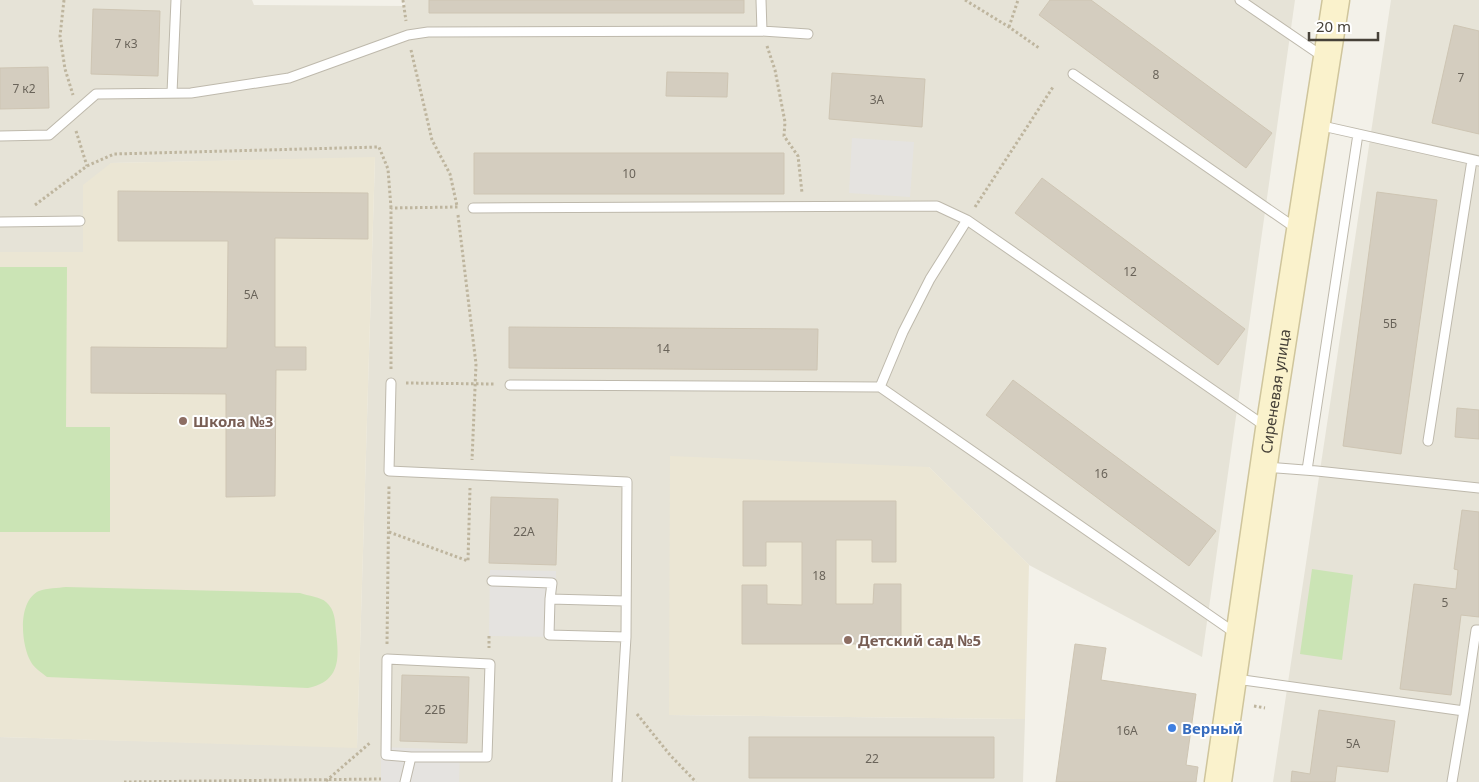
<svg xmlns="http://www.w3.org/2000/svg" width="1479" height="782" viewBox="0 0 1479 782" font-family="'Noto Sans',sans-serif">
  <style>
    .residential { fill: #e6e3d7 }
    .education { fill: #ebe6d4 }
    .green { fill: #cbe4b5 }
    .parking { fill: #e5e3e0 }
    .building { fill: #d4cdbf; stroke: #cec5b3 }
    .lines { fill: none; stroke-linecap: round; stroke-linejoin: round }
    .lane-casing { stroke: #beb9ac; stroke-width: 11 }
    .secondary-casing { stroke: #cfc59c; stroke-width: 29 }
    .path { stroke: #beb59e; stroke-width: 3; stroke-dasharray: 2.5 2.5; stroke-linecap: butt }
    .lane { stroke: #fff; stroke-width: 9 }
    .secondary { stroke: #faf2cc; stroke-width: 26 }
    .education-dot { fill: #8d6e63; stroke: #fff; stroke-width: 2 }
    .shop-dot { fill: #3f7fe0; stroke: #fff; stroke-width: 2 }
    .labels { text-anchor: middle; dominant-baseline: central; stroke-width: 4; stroke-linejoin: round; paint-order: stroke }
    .number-label { font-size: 12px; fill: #6a645a }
    .street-label { font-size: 15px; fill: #464138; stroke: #fff }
    .education-label { font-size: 15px; font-weight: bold; fill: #785e54; stroke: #fff; text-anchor: start }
    .shop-label { font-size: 15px; font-weight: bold; fill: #366cbe; stroke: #fff; text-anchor: start }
  </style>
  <rect width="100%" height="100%" fill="#f3f1e9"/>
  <path class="residential" d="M0 0H252L254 5 405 6V0H1295L1202 657 1029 565 929 467 669 715 1025 719 1023 782H0V737L357 747 375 158 111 163 83 240V252H0Z
    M1391 0H1479V782H1273Z"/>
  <path class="education" d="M375 157 357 748 0 737V252H83V185L111 163Z
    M670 456 929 467 1029 565 1025 719 669 715Z"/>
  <path class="green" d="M0 267H67L66 427H110V532H0Z
    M1312 569 1353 575 1342 660 1300 654Z
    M66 587 300 593C308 596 321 597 326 602 335 610 335 620 336 631 339 658 341 681 308 688L47 677C42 673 34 668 31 662 21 645 17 601 39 591 47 588 58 588 66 587Z"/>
  <path class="parking" d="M852 138 914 142 910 197 849 193Z
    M490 570 556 571 555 637 489 636Z
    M381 747 460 750 459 782H381Z"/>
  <path class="building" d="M429 0H744V13H429Z
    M1050 0H1091L1272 133 1246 168 1039 15Z
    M93 9 160 11 158 76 91 74Z
    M1454 25 1479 31V134L1432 123Z
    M48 67 49 108 0 109V68Z
    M667 72 728 73 727 97 666 96Z
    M832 73 925 79 922 127 829 119Z
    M474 153H784V194H474Z
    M1042 178 1245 329 1218 365 1015 213Z
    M118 191 368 193V239L275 238V347H306V370H276L275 496 226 497V394L91 393V347L227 348 228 241H118Z
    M1377 192 1437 200 1401 454 1343 446Z
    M509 327 818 329 817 370 509 368Z
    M1013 380 1216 531 1189 566 986 415Z
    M1457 408 1479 410V439L1455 437Z
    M491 497 558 499 556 565 489 563Z
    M743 501H896V562H872V540H836V604H873L874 584H901V644H742V585H767V604L802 605V542H766V566H743Z
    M1462 510 1479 512V617L1461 615 1451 695 1400 689 1414 584 1456 589 1458 570 1454 569Z
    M1075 644 1106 648 1101 680 1196 694 1186 765 1198 767 1196 782H1056Z
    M402 675 469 677 467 743 400 741Z
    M1319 710 1395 721 1388 772 1337 766 1335 782H1291L1292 771 1310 774Z
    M749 737H994V778H749Z"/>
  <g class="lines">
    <defs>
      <path id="lane" d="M1240 0 1325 58
        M762 31 808 34
        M1073 74 1297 229
        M172 93 176 0
        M1318 125 1479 161
        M0 136 49 135 96 94 191 93 289 78 408 35 428 32 762 31 761 0
        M473 208 937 206 967 220 1265 426
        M0 222 80 221
        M391 383 389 471 627 482 626 637 617 782
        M510 385 880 387 1235 633
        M880 387 903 332 930 279 967 220
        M1428 441 1472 160
        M1265 467 1317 471 1479 488
        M1307 470 1358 134
        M492 581 552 583 550 599
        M625 601 550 599 549 635 626 637
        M387 659 490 664 487 757H411L386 755Z
        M1236 679 1464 711 1476 630H1479
        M405 782 411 757
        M1452 782 1464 711"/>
      <g id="secondary">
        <path id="s1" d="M1218 782 1269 429 1336 0"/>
      </g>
    </defs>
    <use href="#lane" class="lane-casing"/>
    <use href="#secondary" class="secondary-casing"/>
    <path class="path" d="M64 0 60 36 65 69 73 95
      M403 0 406 21
      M965 0 1009 27 1039 48
      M1009 27 1018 0
      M767 46 775 70 785 122 784 136 798 156 802 193
      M411 50 432 140 450 174 457 206
      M76 131 87 166
      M35 205 87 166 114 154 379 147 388 169 391 208
      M975 207 1053 87
      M458 215 476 364 472 460
      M391 369V208L458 207
      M406 383 494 384
      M389 532 468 561 470 488
      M489 636V648
      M387 644 389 485
      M1254 706 1265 708
      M637 714 670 755 696 782
      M326 781 371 742
      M124 782 381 779"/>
    <use href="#lane" class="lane"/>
    <use href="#secondary" class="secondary"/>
  </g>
  <g class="education-dot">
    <circle cx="183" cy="421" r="5"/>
    <circle cx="848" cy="640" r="5"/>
  </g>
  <circle class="shop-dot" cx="1172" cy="728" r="5"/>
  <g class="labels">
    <g class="number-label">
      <text x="126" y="43">7 к3</text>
      <text x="1156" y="74">8</text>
      <text x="1461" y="77">7</text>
      <text x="24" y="88">7 к2</text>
      <text x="877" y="99">3А</text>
      <text x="629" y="173">10</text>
      <text x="1130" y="271">12</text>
      <text x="251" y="294">5А</text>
      <text x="1390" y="323">5Б</text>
      <text x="663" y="348">14</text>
      <text x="1101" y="473">16</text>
      <text x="524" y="531">22А</text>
      <text x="819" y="575">18</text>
      <text x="1445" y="602">5</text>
      <text x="435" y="709">22Б</text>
      <text x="1127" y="730">16А</text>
      <text x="1353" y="743">5А</text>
      <text x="872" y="758">22</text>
    </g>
    <g class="street-label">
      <text stroke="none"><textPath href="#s1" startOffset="395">Сиреневая улица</textPath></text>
    </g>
    <g class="education-label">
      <text x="193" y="421">Школа №3</text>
      <text x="858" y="640">Детский сад №5</text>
    </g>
    <g class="shop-label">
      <text x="1182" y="728">Верный</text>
    </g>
  </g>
  <path d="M1309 32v8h69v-8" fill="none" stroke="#464138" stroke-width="2.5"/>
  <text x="1316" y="32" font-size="15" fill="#464138" stroke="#ffffff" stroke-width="4" paint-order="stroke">20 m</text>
</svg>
